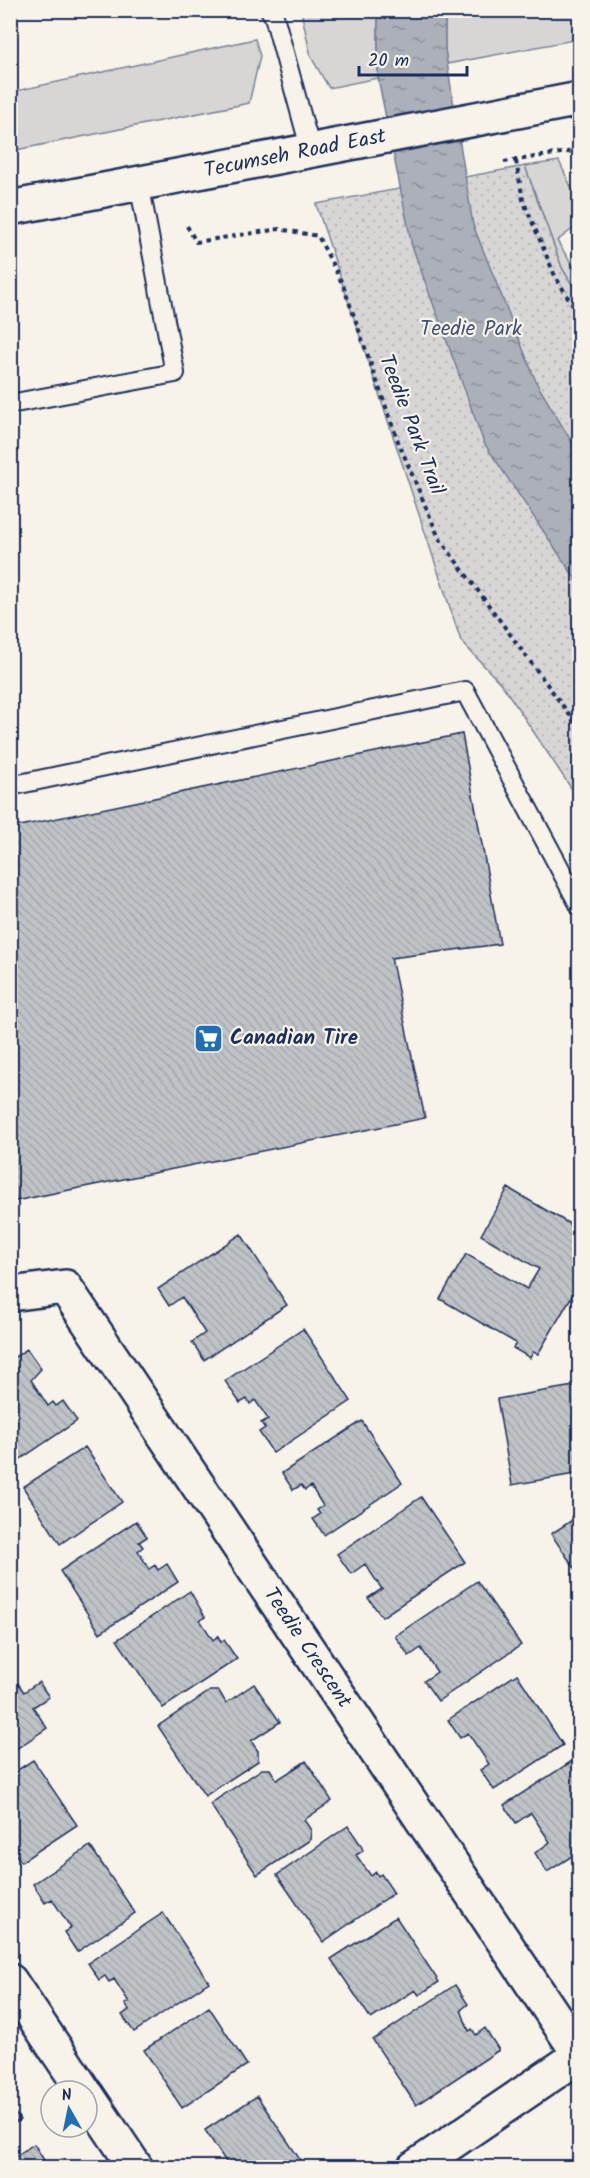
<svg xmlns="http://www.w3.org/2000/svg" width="590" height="2178" viewBox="0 0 590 2178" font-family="Kalam,sans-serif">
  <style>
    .green { fill: #d7d6d4; stroke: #798299; stroke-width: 1.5 }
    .park { fill: url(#park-dots); stroke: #798299; stroke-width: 1.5 }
    .water { fill: url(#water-ripples); stroke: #727c95; stroke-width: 1.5 }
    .building { fill: url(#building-back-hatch); stroke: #1b2f5e; stroke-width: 1.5 }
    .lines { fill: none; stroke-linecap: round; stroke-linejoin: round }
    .service-casing { stroke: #1b2f5e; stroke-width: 22 }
    .minor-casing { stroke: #1b2f5e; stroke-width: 38 }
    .secondary-casing { stroke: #1b2f5e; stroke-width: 38 }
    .path { stroke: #1b2f5e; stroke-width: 4; stroke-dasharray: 4.5 4.5; stroke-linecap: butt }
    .service { stroke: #f7f3e8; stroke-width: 18 }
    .minor { stroke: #f7f3e8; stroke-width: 33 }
    .secondary { stroke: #f7f3e8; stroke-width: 33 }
    .labels { text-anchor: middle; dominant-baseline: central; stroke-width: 4.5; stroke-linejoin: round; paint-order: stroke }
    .street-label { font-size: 21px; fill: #1b2f5e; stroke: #f7f3e8 }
    .park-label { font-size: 21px; fill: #415076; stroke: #f7f3e8 }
    .poi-label { font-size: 21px; font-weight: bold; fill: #1b2f5e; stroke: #f7f3e8; text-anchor: start }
  </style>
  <defs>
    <pattern id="park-dots" width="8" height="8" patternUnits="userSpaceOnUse" patternTransform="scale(1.5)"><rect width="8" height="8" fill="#d7d6d4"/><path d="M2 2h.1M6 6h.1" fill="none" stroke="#b8b8b8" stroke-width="1.8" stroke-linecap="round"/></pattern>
    <pattern id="water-ripples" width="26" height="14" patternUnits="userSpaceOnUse" patternTransform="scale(1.5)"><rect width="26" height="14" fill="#acb0b9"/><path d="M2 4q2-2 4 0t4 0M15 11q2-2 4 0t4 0" fill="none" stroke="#8b909a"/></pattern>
    <pattern id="building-back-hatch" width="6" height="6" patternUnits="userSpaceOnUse" patternTransform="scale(1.5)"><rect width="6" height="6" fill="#c0c3c5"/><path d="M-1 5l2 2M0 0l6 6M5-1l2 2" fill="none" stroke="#a4a8ac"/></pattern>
  </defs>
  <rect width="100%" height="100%" fill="#f7f3e8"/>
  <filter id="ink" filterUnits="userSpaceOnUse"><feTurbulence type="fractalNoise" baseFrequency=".0167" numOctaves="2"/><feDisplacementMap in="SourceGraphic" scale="12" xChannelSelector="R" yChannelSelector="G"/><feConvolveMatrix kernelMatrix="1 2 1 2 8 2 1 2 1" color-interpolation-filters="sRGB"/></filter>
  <g filter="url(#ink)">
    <path class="green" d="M301 11H378V78L329 88 311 57Z
      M445 11H579V39L447 64 445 50Z
      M255 39 260 56 249 103 11 151V92Z
      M559 161 579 204V224L557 241 579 275V296L562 268 525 166Z"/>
    <path class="park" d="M525 166 562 268 579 296V800L503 686 461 641 316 204Z"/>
    <path class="water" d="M378 11H445V50L473 225 537 384 579 454V584L484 443 412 246 378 78Z"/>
    <path class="building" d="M462 734 500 944 391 958 425 1118 10 1202V828Z
      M508 1188 580 1230V1282L538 1354 533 1352 530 1358 513 1348 516 1343 440 1299 466 1254 527 1289 539 1269 481 1235Z
      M241 1234 287 1305 204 1360 192 1342 205 1333 182 1297 169 1306 158 1289Z
      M303 1329 351 1401 273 1453 259 1432 265 1428 261 1423 268 1419 255 1400 250 1404 247 1399 240 1403 225 1381Z
      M27 1349 41 1369 31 1380 48 1406 53 1402 56 1406 63 1401 77 1421 10 1466V1360Z
      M580 1385V1473L512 1485 497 1399Z
      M362 1421 402 1483 324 1535 313 1519 320 1514 317 1510 323 1506 311 1486 305 1490 301 1485 293 1490 282 1473Z
      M85 1447 122 1502 60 1544 23 1487Z
      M421 1497 465 1562 382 1617 368 1598 382 1589 365 1564 351 1574 337 1554Z
      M580 1515V1576L551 1534Z
      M136 1521 147 1537 139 1542 143 1547 138 1551 149 1569 155 1565 158 1570 167 1564 178 1582 100 1633 60 1571Z
      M477 1581 521 1645 438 1701 424 1681 437 1672 421 1648 409 1656 395 1636Z
      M190 1591 205 1617 200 1620 213 1640 218 1636 221 1642 224 1640 237 1659 163 1708 117 1640Z
      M10 1672 24 1692 39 1682 49 1697 33 1707 47 1728 10 1753Z
      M517 1674 563 1745 494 1790 480 1770 489 1764 468 1733 460 1738 448 1720Z
      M254 1684 280 1722 251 1741 258 1751V1761L205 1796 158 1726 210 1691H219L226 1703Z
      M580 1756V1851L547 1872 535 1853 550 1842 531 1813 516 1823 504 1805Z
      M33 1760 77 1825 21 1862 10 1846V1775Z
      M306 1761 332 1801 304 1820 311 1830 310 1840 257 1875 210 1804 262 1769H270L277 1780Z
      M348 1826 361 1845 363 1851 356 1855 371 1876 376 1872 378 1876 381 1874 394 1893 323 1942 277 1875Z
      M90 1846 135 1913 77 1952 64 1932 71 1928 52 1899 45 1903 33 1884Z
      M163 1913 209 1982 134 2032 122 2015 129 2010 125 2004 129 2002 114 1979 109 1982 105 1976 99 1980 88 1963Z
      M396 1917 439 1982 419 1995 415 1990 371 2019 331 1959Z
      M455 1985 468 2004 461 2010 469 2031 472 2029 476 2035 485 2028 499 2050 416 2105 373 2040Z
      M209 2007 247 2065 182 2108 144 2050Z
      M257 2096 301 2161 291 2168H230L205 2130Z
      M10 2106 20 2120 10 2126Z
      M34 2144 44 2160 35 2165 37 2168H10V2160Z"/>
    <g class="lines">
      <defs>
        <path id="service" d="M270 10 274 16 311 151
          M10 404 175 373 139 183
          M10 786 465 691 580 906"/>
        <path id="minor" d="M10 1294 65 1287 580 2055
          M10 1981 84 2091
          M87 2095 136 2168
          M414 2168 580 2055"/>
        <path id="secondary" d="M10 208 580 99"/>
      </defs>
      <use href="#service" class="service-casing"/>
      <use href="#minor" class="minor-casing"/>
      <use href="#secondary" class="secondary-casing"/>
      <path class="path" d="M516 161 523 200 555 276 580 317
        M504 162 580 150
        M187 226 196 242 279 229 318 236 343 285 398 441 439 538 580 729"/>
      <use href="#service" class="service"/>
      <use href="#minor" class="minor"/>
      <use href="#secondary" class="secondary"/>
    </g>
  </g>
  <defs>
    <symbol id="supermarket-square" viewBox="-11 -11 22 22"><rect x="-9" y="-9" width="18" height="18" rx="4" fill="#1f6fb2" stroke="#f7f3e8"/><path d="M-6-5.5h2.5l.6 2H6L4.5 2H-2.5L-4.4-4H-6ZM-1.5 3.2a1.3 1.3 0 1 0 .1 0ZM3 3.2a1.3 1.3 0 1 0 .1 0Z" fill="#fff"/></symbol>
  </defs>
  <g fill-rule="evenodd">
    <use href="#supermarket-square" x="192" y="1022" width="33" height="33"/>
  </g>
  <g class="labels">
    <g class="street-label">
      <text transform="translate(295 154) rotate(-11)">Tecumseh Road East</text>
      <text transform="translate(411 425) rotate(69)">Teedie Park Trail</text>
      <text transform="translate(307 1648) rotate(56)">Teedie Crescent</text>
    </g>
    <g class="park-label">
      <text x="471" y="329">Teedie Park</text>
    </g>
    <g class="poi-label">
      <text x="230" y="1038">Canadian Tire</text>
    </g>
  </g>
  <rect width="590" height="2178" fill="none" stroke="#f7f3e8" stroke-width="36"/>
  <rect x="18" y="18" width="554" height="2142" fill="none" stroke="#1b2f5e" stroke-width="2" filter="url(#ink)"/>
  <g transform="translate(69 2109) rotate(351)"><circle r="28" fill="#f7f3e8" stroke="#9fa5b1" stroke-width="1.5"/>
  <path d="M0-4.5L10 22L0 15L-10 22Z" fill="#1f6fb2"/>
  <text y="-9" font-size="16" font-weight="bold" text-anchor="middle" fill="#1b2f5e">N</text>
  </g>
  <path d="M359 66v9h108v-9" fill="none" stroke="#1b2f5e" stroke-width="3"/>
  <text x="368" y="66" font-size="18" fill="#1b2f5e" stroke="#f7f3e8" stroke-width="4.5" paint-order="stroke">20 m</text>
</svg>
